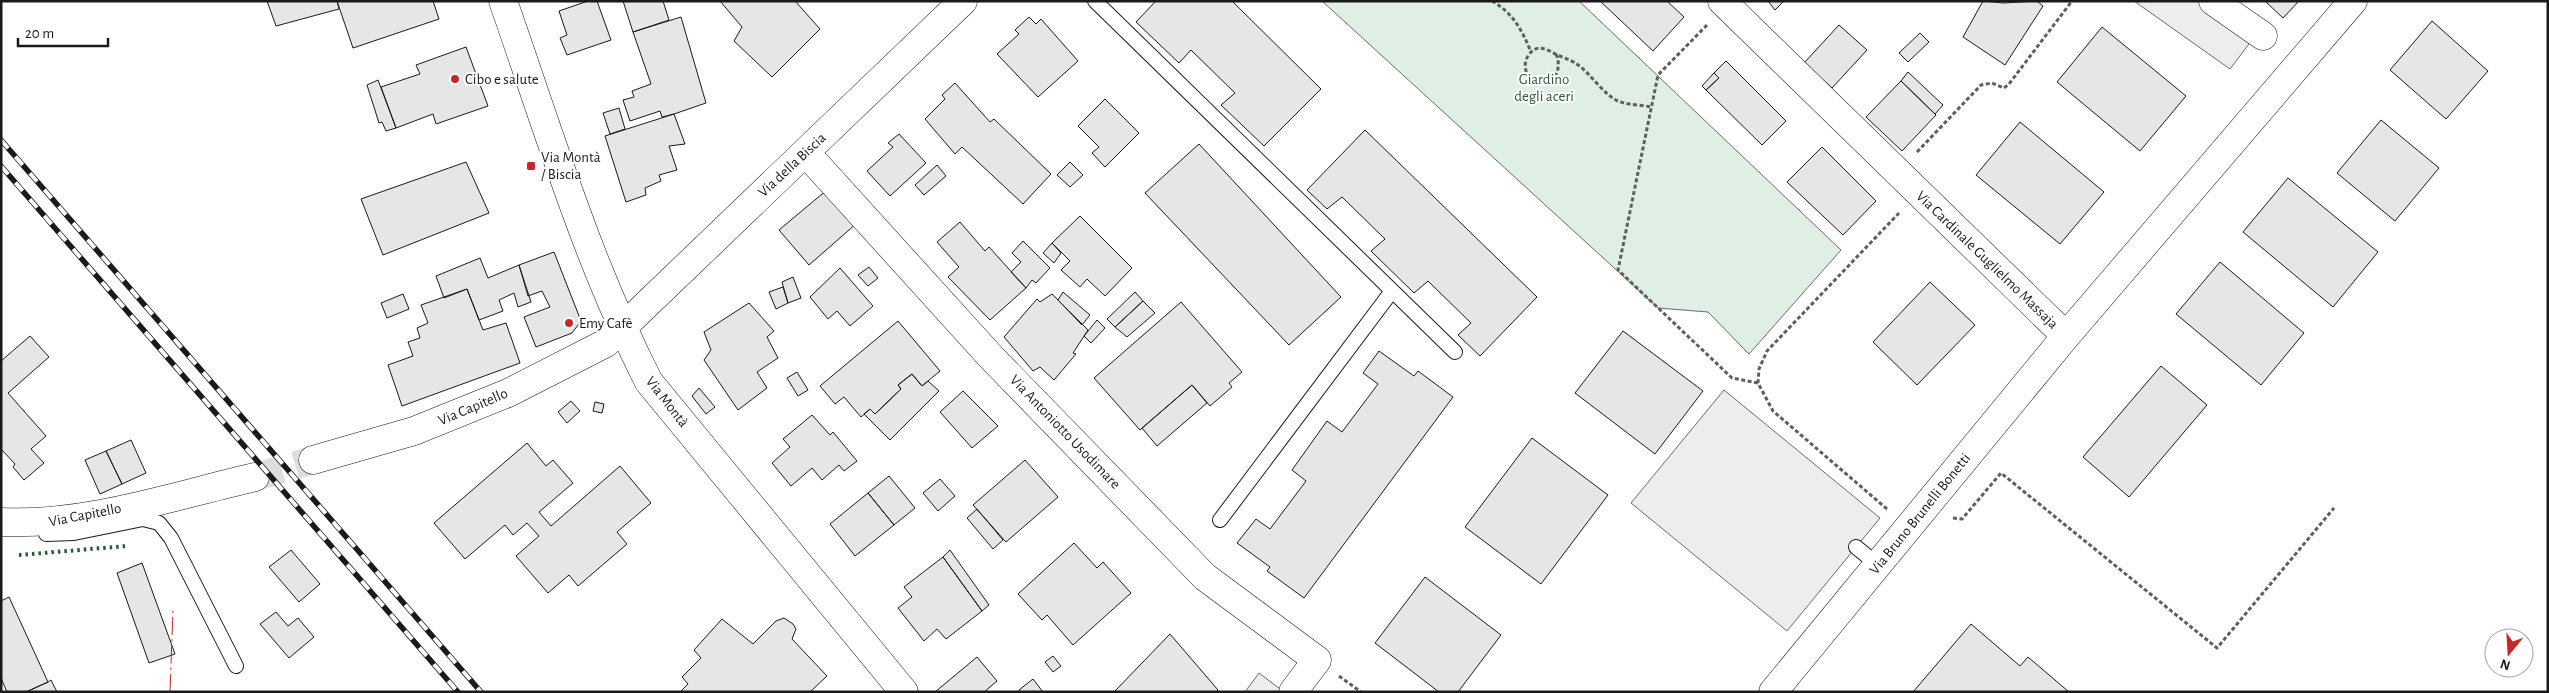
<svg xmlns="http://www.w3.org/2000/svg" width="2549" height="693" viewBox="0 0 2549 693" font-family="'Alegreya Sans',sans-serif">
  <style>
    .green { fill: #e0efe3; stroke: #6a6a6a }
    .parking { fill: #ededed; stroke: #6a6a6a }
    .building { fill: #e6e6e6; stroke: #1a1a1a }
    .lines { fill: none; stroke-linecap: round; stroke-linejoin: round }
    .street-tunnel { stroke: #ddd; stroke-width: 28; stroke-dasharray: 28 14; stroke-linecap: butt }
    .lane-casing { stroke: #1a1a1a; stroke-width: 16 }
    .street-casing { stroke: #1a1a1a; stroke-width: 29 }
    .secondary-casing { stroke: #1a1a1a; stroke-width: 29 }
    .path { stroke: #5f5f5f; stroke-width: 3; stroke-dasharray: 4 2.5; stroke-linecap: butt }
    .lane { stroke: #fff; stroke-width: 14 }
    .street { stroke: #fff; stroke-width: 28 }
    .secondary { stroke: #fff; stroke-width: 28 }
    .rail-casing { stroke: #1a1a1a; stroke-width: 5.5 }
    .rail { stroke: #fff; stroke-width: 4; stroke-dasharray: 11; stroke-linecap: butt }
    .hedge { stroke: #2b5a34; stroke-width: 4; stroke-dasharray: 2.5 4; stroke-linecap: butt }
    .power { stroke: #c62828; stroke-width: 1; stroke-dasharray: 18 4 2.5 4; stroke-linecap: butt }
    .poi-dot { fill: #c62828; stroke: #fff; stroke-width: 2 }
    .labels { text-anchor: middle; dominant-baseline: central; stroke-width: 4; stroke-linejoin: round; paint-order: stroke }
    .poi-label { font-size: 15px; fill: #1a1a1a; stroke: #fff; text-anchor: start }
    .park-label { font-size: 15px; fill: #2b5a34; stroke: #fff }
    .street-label { font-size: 15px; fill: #1a1a1a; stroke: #fff }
  </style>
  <rect width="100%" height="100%" fill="#fff"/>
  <path class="green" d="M1322 1H1579L1841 250 1749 354 1708 312 1658 308Z"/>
  <path class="parking" d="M2134 1H2213L2258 32 2230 69Z
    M1724 390 1880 518 1787 631 1631 503Z
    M1259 673 1284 692H1245Z"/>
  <path class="building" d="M267 1H337L339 9 276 26Z
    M337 1H433L439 19 353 48Z
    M588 1H597L611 40 567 55 560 38 567 35 559 11Z
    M623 1H663L669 20 633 32Z
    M720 1H795L820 29 772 77 734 41 742 27Z
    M1156 1H1232L1321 89 1264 146 1221 105 1235 93 1191 50 1179 63 1136 22Z
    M1600 1H1667L1684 17 1653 51Z
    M1768 1H1784L1775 10Z
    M1983 1 2004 3 2037 1 2043 6 2005 65 1963 37Z
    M2265 1H2299L2283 18Z
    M681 17 706 103 674 114 662 117 660 111 630 121 623 100 634 97 632 91 651 84 633 32Z
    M1029 17 1036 24 1041 19 1078 61 1038 97 997 54 1019 34 1015 30Z
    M2432 21 2488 71 2446 119 2390 70Z
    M1839 25 1867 50 1832 88 1804 63Z
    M2102 27 2186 96 2140 151 2057 82Z
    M1920 33 1929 42 1908 62 1899 53Z
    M466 47 488 106 436 124 433 114 396 128 381 87 420 74 416 65Z
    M1726 61 1786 121 1762 145 1706 90 1719 78 1714 73Z
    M1908 72 1943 105 1935 114 1901 81Z
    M1714 73 1719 78 1706 90 1702 86Z
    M378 80 396 128 386 131 382 122 379 123 367 85Z
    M1901 81 1936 115 1902 151 1866 117Z
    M955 83 990 122 994 119 1051 174 1023 204 962 147 955 154 925 119 945 99 942 95Z
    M1105 99 1139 133 1105 167 1092 153 1099 147 1078 126Z
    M619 108 625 129 610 134 603 113Z
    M674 114 685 144 669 146 677 170 659 175 661 181 645 188 646 195 626 202 605 136Z
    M2381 120 2439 168 2395 221 2337 173Z
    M2020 122 2104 192 2060 244 1976 175Z
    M1365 130 1537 297 1480 356 1458 335 1471 323 1428 281 1414 293 1371 251 1385 239 1342 197 1327 209 1307 190Z
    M899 134 926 163 890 196 867 171 893 147 888 143Z
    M1199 144 1341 297 1289 345 1145 193Z
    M1822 147 1876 201 1843 235 1787 182Z
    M466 162 489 213 383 255 361 199Z
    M1070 162 1083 175 1070 187 1057 175Z
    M937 165 946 176 924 195 915 185Z
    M2288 178 2378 252 2333 307 2243 232Z
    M828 189 857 223 809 265 779 230Z
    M1080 216 1132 268 1105 296 1087 279 1080 287 1061 270 1070 261 1052 243Z
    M960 222 985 251 989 247 1026 288 990 320 948 277 959 267 937 242Z
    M1023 241 1050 268 1036 283 1032 280 1026 288 1011 272 1021 262 1012 253Z
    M1052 243 1061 253 1054 263 1043 253Z
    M554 252 581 321 572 333 536 347 524 317 550 307 542 291 528 296 519 265Z
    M480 258 488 278 519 265 531 302 518 307 514 293 499 300 503 311 479 320 467 289 444 298 436 276Z
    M2220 262 2304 333 2261 385 2176 314Z
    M869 267 878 278 868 286 858 275Z
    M840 268 873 306 850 326 837 311 828 319 810 297Z
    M793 277 801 298 788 303 782 282Z
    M1930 282 1975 325 1917 385 1873 342Z
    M783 287 788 303 776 309 769 292Z
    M467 289 483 330 506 323 520 363 402 406 388 365 413 356 408 342 420 338 417 328 428 323 421 305Z
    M1063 292 1090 315 1082 325 1058 300Z
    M1135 292 1143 301 1115 327 1107 319Z
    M403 294 409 309 387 318 381 303Z
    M1052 294 1088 330 1073 353 1076 354 1054 380 1040 367 1033 371 1004 337 1037 299 1040 302Z
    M1143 301 1155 313 1127 337 1115 327Z
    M1181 302 1242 372 1229 383 1232 387 1210 406 1192 385 1140 430 1094 378Z
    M749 303 774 331 767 337 778 358 757 372 767 388 738 410 704 360 711 350 704 332Z
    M1097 320 1105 328 1091 343 1084 336Z
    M898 321 940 371 922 386 912 374 898 385 901 389 875 414 870 409 861 417 844 397 835 404 820 386Z
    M1623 331 1703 391 1655 454 1575 393Z
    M30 336 49 357 8 393 46 436 31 449 44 463 24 480 13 467 15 464 1 449V361Z
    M1379 351 1414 376 1418 371 1453 397 1304 598 1267 571 1270 567 1237 543 1256 519 1270 529 1306 481 1292 470 1327 421 1342 432 1378 384 1363 373Z
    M2161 366 2207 405 2129 497 2083 457Z
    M797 372 808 390 798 396 787 378Z
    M912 374 922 386 928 381 939 391 890 440 864 414 870 409 875 414 901 389 898 385Z
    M1192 385 1207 403 1157 446 1142 428Z
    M699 388 715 407 706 414 692 396Z
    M963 391 998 426 972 448 940 412Z
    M571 401 580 411 567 423 558 412Z
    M595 402 604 404 602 413 593 411Z
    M812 415 830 435 833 432 857 461 844 471 839 465 822 480 812 468 791 486 772 463 790 447 783 439Z
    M1532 438 1608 495 1541 584 1465 527Z
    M131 440 146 473 122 484 106 451Z
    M527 443 546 466 553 460 573 483 539 512 551 526 620 466 651 503 617 532 627 544 578 586 569 575 548 593 516 556 539 536 527 523 513 535 505 525 465 559 434 523Z
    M106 451 122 484 100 494 85 460Z
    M1025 460 1058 497 1006 542 973 505Z
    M889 476 915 508 894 525 868 493Z
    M940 479 955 496 938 511 923 493Z
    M868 493 894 525 855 556 830 524Z
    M977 509 1003 540 993 549 967 518Z
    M1074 543 1097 568 1103 562 1131 593 1073 645 1047 615 1042 620 1018 594Z
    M291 550 320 584 299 602 269 567Z
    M950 550 989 605 982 611 943 557Z
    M943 557 982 611 946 639 937 629 924 641 898 608 912 597 904 587Z
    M142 563 175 654 149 663 117 573Z
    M1425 577 1501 635 1458 692H1439L1375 643Z
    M9 597 48 682 26 692H7L1 678V601Z
    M276 612 288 626 298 618 314 637 289 658 260 624Z
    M784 618 793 624 796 629 792 639 827 676 810 692H680L688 684 682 677 701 658 694 650 722 619 753 644 776 621Z
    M1971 624 2020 666 2028 657 2069 692H1913Z
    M1170 634 1218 690 1216 692H1114Z
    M1053 656 1061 666 1053 672 1045 662Z
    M977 657 997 681 984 692H935Z
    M1033 679 1043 692H1020L1019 690Z
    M51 680 57 692H26L48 682Z"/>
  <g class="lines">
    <path class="street-tunnel" d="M255 477 313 460"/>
    <defs>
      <path id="lane" d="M1095 1 1455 352
        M1220 520 1392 291
        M46 534 74 533 143 519 159 523 171 538 236 666
        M1856 547 1878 565"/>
      <path id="street" d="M1722 1 2066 336
        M2213 1 2263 36
        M806 153 991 357 1205 577 1317 660 1293 692
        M313 460 414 431 508 393 606 343 621 329
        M1 522C86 526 173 496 255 477
        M1773 692 2066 336 2353 1"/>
      <path id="secondary" d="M503 1C548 129 587 261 649 382L904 692
        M621 329 963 1"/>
    </defs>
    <use href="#lane" class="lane-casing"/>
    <use href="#street" class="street-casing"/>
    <use href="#secondary" class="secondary-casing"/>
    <path class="path" d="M1492 1C1513 13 1522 30 1531 52
      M1707 25 1658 75 1618 270 1732 378 1758 383
      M1556 54C1565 74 1546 94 1530 77 1524 72 1524 62 1528 56 1536 43 1547 49 1557 55 1564 58 1572 60 1578 65 1590 73 1605 96 1618 101 1627 105 1641 105 1652 107
      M1917 152 1981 85 1992 83 2004 88 2009 84 2072 1
      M1887 509 1773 411 1758 383 1759 369 1767 351 1899 213
      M1953 518 1962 519 2001 473 2217 648 2334 508
      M1339 676 1361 692"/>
    <use href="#lane" class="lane"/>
    <use href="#street" class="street"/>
    <use href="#secondary" class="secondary"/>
    <defs>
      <path id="rail" d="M1 140 481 692
        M1 166 458 692"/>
    </defs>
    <use href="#rail" class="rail-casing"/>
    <use href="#rail" class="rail"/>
    <path class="hedge" d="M19 555 127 546"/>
    <path class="power" d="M170 692 173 610"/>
  </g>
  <g class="poi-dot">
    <circle cx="455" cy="79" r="5"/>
    <rect x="526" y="161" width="10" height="10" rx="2.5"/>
    <circle cx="569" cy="323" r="5"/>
  </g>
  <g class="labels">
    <g class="poi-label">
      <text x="465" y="79">Cibo e salute</text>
      <text x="541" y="157">Via Montà<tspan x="541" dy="17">/ Biscia</tspan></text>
      <text x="579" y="323">Emy Cafè</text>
    </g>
    <g class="park-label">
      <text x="1544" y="79">Giardino<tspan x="1544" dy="17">degli aceri</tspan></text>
    </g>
    <g class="street-label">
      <text transform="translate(792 165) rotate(-43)">Via della Biscia</text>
      <text transform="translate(1987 260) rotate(44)">Via Cardinale Guglielmo Massaja</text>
      <text transform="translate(667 402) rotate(52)">Via Montà</text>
      <text transform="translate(473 407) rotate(-23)">Via Capitello</text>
      <text transform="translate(1065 432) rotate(46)">Via Antoniotto Usodimare</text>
      <text transform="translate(1920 514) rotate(-51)">Via Bruno Brunelli Bonetti</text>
      <text transform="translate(85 515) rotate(-11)">Via Capitello</text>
    </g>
  </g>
  <rect width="2549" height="693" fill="none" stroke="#1a1a1a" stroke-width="5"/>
  <g transform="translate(2509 653) rotate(198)"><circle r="24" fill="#ffffff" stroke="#a3a3a3"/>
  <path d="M0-4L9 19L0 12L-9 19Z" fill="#c62828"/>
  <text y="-8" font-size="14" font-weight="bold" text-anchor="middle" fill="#1a1a1a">N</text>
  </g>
  <path d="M18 38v8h90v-8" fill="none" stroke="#1a1a1a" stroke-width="2.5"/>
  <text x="25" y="38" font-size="15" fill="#1a1a1a" stroke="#ffffff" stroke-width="4" paint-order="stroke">20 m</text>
</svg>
